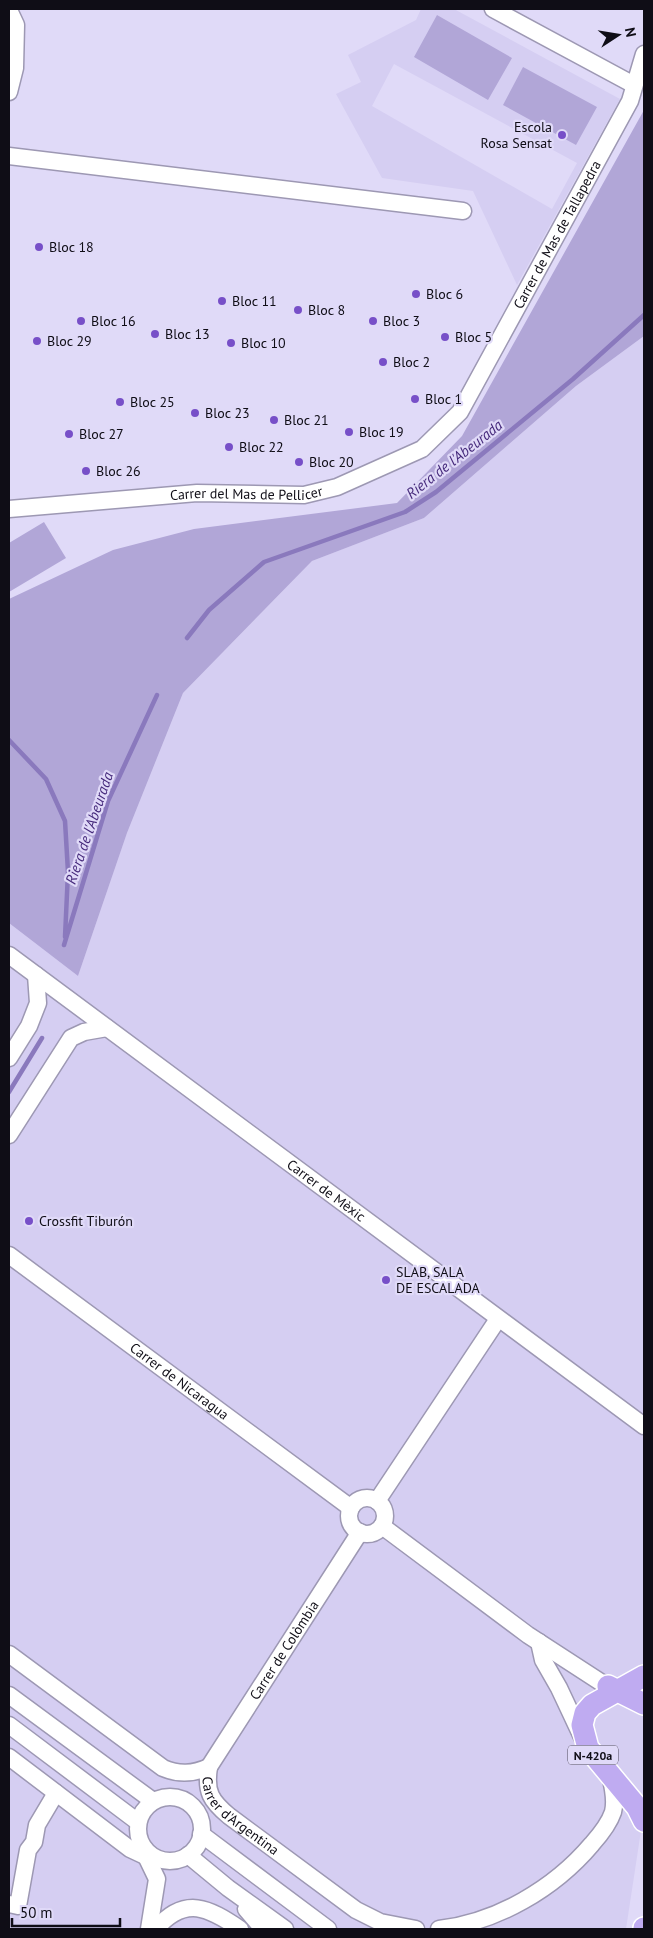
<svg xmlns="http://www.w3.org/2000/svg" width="653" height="1938" viewBox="0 0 653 1938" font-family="'PT Sans',sans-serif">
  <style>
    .built { fill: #d5cef2; fill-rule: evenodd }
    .green { fill: #b1a6d7 }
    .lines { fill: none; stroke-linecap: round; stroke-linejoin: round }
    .stream { stroke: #8a79bd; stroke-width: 4.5 }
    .minor-casing { stroke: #9d98b3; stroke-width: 19 }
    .major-casing { stroke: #fff; stroke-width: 24 }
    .minor { stroke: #fff; stroke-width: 16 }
    .major { stroke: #bfabf1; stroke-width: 21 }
    .poi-dot { fill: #774fc8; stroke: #e0daf8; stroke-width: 2 }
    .labels { text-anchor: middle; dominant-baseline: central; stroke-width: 4.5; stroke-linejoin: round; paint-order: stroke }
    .shield { fill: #e0daf8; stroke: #4e4a5a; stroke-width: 1 }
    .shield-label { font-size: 12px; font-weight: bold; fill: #0f0d16 }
    .poi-label { font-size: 14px; fill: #0f0d16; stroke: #e0daf8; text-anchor: start }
    .street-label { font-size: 14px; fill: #0f0d16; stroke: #e0daf8 }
    .water-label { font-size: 15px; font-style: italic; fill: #45297b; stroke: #e0daf8 }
  </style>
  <rect width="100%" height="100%" fill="#e0daf8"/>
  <path class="built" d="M421 9H454L620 99 517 285 473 191 382 178 336 94 361 82 348 55 416 20ZM394 64 577 163 552 209 372 106Z
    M644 336V1811L626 1929H9V923L78 976 127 833 183 693 312 561 424 518 576 386Z"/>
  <path class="green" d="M437 15 512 58 488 100 414 57Z
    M523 67 597 107 576 145 503 105Z
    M644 110V336L576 386 424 518 312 561 183 693 127 833 78 976 9 923V599L113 550 194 529 397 503 462 436Z
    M44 522 66 558 9 592V543Z"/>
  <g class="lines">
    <path class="stream" d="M187 638 209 610 264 562 405 512 436 492 573 379 644 315
      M9 740 46 779 65 821 68 872 65 937
      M64 945 108 801 157 695
      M9 1092 42 1038"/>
    <defs>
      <g id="minor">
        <path d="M493 9 634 85"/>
        <path d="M9 10 16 25 15 68 9 92"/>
        <path d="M9 156 463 211"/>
        <path id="s1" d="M9 509 197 493 304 495 337 487 422 449 460 412 630 101 644 54"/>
        <path id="s2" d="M9 955 644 1426"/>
        <path d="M9 1058 29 1026 38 1003 36 975"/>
        <path d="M9 1135 71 1038 84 1032 107 1028"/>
        <path id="s3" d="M9 1255 351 1508"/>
        <circle cx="367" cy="1516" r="18"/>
        <path d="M377 1501 498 1319"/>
        <path d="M382 1526 528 1635 605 1685"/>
        <path d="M539 1642 543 1660 559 1688 582 1737"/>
        <path id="s4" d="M9 1654 163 1768C179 1775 193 1774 209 1767 205 1792 211 1801 229 1816L356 1910 380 1922 416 1929"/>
        <path d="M9 1695 153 1801"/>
        <path d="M9 1725 138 1822"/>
        <path d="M9 1757 130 1849 145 1856 153 1858"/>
        <path id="s5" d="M209 1767 360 1532"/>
        <circle cx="170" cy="1829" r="32"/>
        <path d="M201 1834 328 1929"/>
        <path d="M143 1850 157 1879 149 1929"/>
        <path d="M188 1855 228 1888 285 1929"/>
        <path d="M9 1904 18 1906 28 1850 34 1842 37 1825 56 1793"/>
        <path d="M246 1909 263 1929"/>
        <path d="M156 1929C185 1895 209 1908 240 1929"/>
        <path d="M439 1929C497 1922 554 1889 592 1844 600 1835 609 1824 613 1812 616 1800 613 1787 610 1775"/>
      </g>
      <path id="major" d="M644 1676 592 1705 585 1713 582 1725 588 1748 637 1807 644 1821
        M608 1686 644 1704
        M644 1929V1928"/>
    </defs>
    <use href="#minor" class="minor-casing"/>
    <use href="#major" class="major-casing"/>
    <use href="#minor" class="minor"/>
    <use href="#major" class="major"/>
  </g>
  <g class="poi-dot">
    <circle cx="562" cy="135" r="5"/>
    <circle cx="39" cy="247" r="5"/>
    <circle cx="416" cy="294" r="5"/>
    <circle cx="222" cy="301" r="5"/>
    <circle cx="298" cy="310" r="5"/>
    <circle cx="81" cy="321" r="5"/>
    <circle cx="373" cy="321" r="5"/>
    <circle cx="155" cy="334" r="5"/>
    <circle cx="445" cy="337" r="5"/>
    <circle cx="37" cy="341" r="5"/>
    <circle cx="231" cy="343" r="5"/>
    <circle cx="383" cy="362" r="5"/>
    <circle cx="415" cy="399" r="5"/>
    <circle cx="120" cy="402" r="5"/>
    <circle cx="195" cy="413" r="5"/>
    <circle cx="274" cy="420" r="5"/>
    <circle cx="349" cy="432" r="5"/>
    <circle cx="69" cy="434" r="5"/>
    <circle cx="229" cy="447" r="5"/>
    <circle cx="299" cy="462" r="5"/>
    <circle cx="86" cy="471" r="5"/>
    <circle cx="29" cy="1221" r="5"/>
    <circle cx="386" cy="1280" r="5"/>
  </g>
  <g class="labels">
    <rect class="shield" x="568" y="1745.5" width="50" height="19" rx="4"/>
    <g class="shield-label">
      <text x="593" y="1755">N-420a</text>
    </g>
    <g class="poi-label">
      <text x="552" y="127" text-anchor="end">Escola<tspan x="552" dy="16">Rosa Sensat</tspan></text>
      <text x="49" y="247">Bloc 18</text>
      <text x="426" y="294">Bloc 6</text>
      <text x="232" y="301">Bloc 11</text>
      <text x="308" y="310">Bloc 8</text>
      <text x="91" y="321">Bloc 16</text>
      <text x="383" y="321">Bloc 3</text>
      <text x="165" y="334">Bloc 13</text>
      <text x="455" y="337">Bloc 5</text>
      <text x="47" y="341">Bloc 29</text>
      <text x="241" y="343">Bloc 10</text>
      <text x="393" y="362">Bloc 2</text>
      <text x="425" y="399">Bloc 1</text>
      <text x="130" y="402">Bloc 25</text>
      <text x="205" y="413">Bloc 23</text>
      <text x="284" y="420">Bloc 21</text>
      <text x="359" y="432">Bloc 19</text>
      <text x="79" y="434">Bloc 27</text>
      <text x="239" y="447">Bloc 22</text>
      <text x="309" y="462">Bloc 20</text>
      <text x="96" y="471">Bloc 26</text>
      <text x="39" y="1221">Crossfit Tiburón</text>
      <text x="396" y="1272">SLAB, SALA<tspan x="396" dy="16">DE ESCALADA</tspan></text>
    </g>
    <g class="street-label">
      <text stroke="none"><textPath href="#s1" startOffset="678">Carrer de Mas de Tallapedra</textPath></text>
      <text stroke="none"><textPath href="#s1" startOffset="238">Carrer del Mas de Pellicer</textPath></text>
      <text stroke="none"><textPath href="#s2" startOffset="395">Carrer de Mèxic</textPath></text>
      <text stroke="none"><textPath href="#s3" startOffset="212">Carrer de Nicaragua</textPath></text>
      <text stroke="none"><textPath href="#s5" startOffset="139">Carrer de Colòmbia</textPath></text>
      <text stroke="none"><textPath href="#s4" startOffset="302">Carrer d'Argentina</textPath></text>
    </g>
    <g class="water-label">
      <text transform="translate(454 459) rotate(-38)">Riera de l'Abeurada</text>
      <text transform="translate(89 828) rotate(-71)">Riera de l'Abeurada</text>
    </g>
  </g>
  <rect width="653" height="1938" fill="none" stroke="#0f0d16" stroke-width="20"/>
  <g transform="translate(618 35) rotate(78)" stroke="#e0daf8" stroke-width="4" paint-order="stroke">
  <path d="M0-4L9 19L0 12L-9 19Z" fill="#0f0d16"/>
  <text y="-8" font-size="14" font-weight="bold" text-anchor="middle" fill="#0f0d16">N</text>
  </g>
  <path d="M12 1918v8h108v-8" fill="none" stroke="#0f0d16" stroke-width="2.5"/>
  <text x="20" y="1918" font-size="15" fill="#0f0d16" stroke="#e0daf8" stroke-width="4" paint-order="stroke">50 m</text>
</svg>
